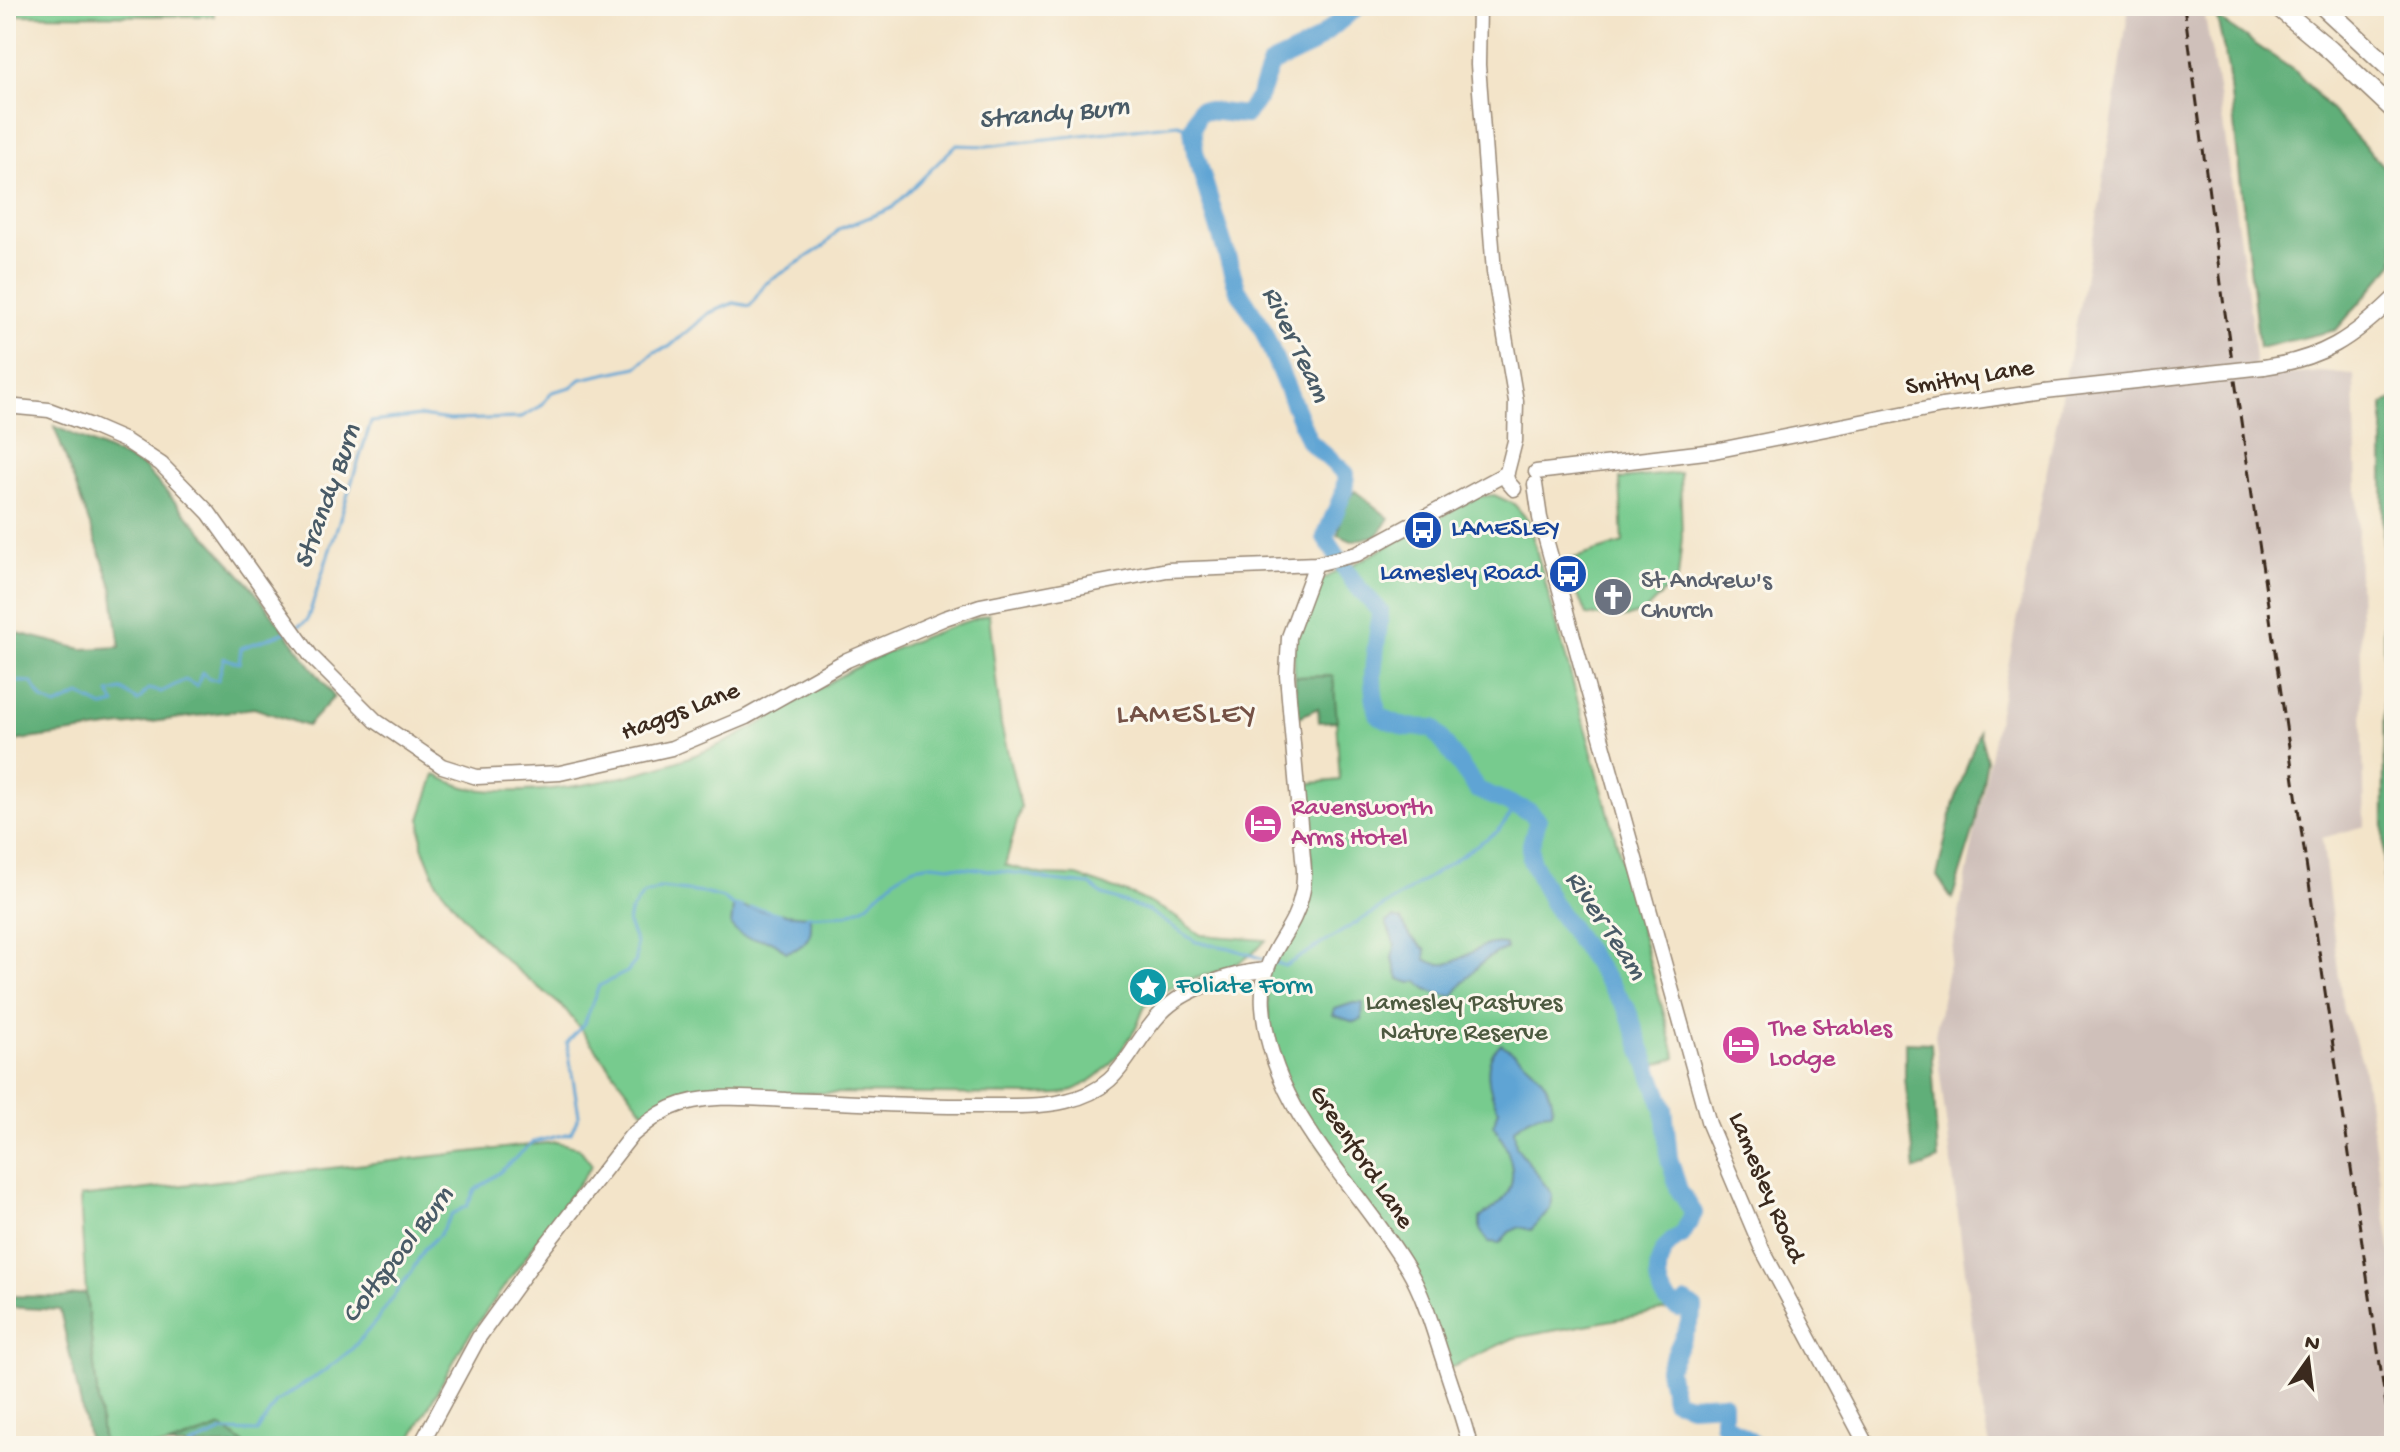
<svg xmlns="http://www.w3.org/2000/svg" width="2400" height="1452" viewBox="0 0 2400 1452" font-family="'Gochi Hand',sans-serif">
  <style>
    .industrial { fill: #cfc0ba }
    .green { fill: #77cb8e; stroke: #597a56; stroke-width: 2 }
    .forest { fill: #61af79; stroke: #4e6c4c; stroke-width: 2 }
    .water { fill: #5ea4d4; stroke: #4c6779; stroke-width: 2 }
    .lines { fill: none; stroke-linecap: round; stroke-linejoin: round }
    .stream { stroke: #5ea4d4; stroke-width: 3 }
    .river { stroke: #5ea4d4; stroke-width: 18 }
    .tertiary-casing { stroke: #978774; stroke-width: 17 }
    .trunk-casing { stroke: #978774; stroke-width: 21 }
    .tertiary { stroke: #fff; stroke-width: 14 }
    .trunk { stroke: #fff; stroke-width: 18 }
    .rail { stroke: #3b2a1e; stroke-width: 3; stroke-dasharray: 12 6; stroke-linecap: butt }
    .tertiary-bridge-casing { stroke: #978774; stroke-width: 17; stroke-linecap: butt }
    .tertiary-bridge { stroke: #fff; stroke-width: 14 }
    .labels { text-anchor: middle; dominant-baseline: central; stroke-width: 6; stroke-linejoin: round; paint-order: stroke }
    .street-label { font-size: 26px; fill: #3b2a1e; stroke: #fbf7ec }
    .transit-label { font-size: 26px; fill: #164399; stroke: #fbf7ec; text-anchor: start }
    .worship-label { font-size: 26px; fill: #5b616d; stroke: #fbf7ec; text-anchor: start }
    .hotel-label { font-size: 26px; fill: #b23c85; stroke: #fbf7ec; text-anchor: start }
    .culture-label { font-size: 26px; fill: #0d838f; stroke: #fbf7ec; text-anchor: start }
    .park-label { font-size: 26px; fill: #4d5a40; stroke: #fbf7ec }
    .water-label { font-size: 28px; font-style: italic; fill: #495b67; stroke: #fbf7ec }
    .quarter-label { font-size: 30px; letter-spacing: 2px; fill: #755246; stroke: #fbf7ec }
  </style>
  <rect width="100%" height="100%" fill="#fbf7ec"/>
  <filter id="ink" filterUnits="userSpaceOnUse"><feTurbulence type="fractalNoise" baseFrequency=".0125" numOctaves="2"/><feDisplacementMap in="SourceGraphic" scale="16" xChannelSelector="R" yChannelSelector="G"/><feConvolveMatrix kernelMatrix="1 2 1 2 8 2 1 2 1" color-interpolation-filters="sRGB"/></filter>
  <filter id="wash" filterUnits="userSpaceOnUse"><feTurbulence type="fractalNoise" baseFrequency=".006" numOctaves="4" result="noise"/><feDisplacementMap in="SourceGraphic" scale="32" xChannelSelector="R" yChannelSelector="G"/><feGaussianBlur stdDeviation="1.8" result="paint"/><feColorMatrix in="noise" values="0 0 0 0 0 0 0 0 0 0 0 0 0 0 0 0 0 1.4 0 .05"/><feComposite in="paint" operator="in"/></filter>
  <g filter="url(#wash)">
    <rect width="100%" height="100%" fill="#f3e4c9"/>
    <path class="industrial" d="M2129 6H2203L2218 88 2253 333 2256 377 2321 372 2354 375 2365 826 2322 838 2343 1011 2362 1060 2394 1273V1446H1990L1984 1419 1935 1035 2100 202Z"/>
    <path class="green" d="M6 6H213L214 16 6 15Z
      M1680 473 1682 537 1678 578 1645 611 1626 618 1586 615 1565 561 1623 543 1620 479Z
      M1494 495 1514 504 1528 520 1676 1058 1648 1067 1664 1109 1669 1158 1679 1190 1694 1213 1682 1235 1671 1240 1659 1259V1275L1664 1296 1669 1305 1679 1308 1514 1338 1446 1370 1408 1269 1298 1117 1271 1055 1266 970C1277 962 1281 953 1289 941 1326 883 1307 847 1304 784L1340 780 1333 676 1295 677C1292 647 1294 614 1314 588 1327 573 1345 569 1362 560 1400 539 1439 518 1477 497Z
      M989 614 1001 725 1021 807 1005 865 1044 875 1077 876 1133 895 1167 911 1201 935 1266 940C1235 978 1194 971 1154 997 1142 1005 1142 1016 1136 1028 1120 1055 1098 1084 1065 1093 1056 1095 1045 1094 1035 1095L705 1092C682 1096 664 1100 644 1112L565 1009 505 960 471 926 437 883 422 846 421 816 435 775C446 780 458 786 469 788 548 801 666 772 736 737 777 716 813 690 853 669 896 647 943 628 989 614Z
      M556 1142 579 1148 592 1165 465 1341 407 1446H247L222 1427 166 1446H103L86 1293 80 1197Z"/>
    <path class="forest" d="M2217 18 2296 72 2394 178V263L2336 330 2259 348 2228 69Z
      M2394 398V1033L2384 885 2383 405Z
      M54 426 143 466 250 585 334 697 307 726 254 708 6 742V630L82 649 120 647 112 586Z
      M1355 491 1389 518 1378 535 1352 541 1338 535 1343 507Z
      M1333 676 1337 721 1319 722 1318 708 1297 718 1295 677Z
      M1979 731 1987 760 1975 826 1952 899 1937 876 1953 806Z
      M1905 1042 1931 1043 1938 1160 1915 1170 1905 1078Z
      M86 1293 103 1446H90L60 1310 6 1307V1296L64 1297Z
      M222 1427 247 1446H167Z"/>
    <path class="water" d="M733 906C759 910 783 915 809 916 816 934 804 949 786 952 782 949 779 945 775 943 760 934 747 946 731 926Z
      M1393 918 1401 920 1411 937 1426 950 1425 959C1456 978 1472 938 1505 944L1506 949C1482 957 1468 977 1453 996 1439 995 1427 992 1418 981L1411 983 1399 979 1392 958 1395 946 1386 922Z
      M1353 1003H1363L1362 1020 1354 1022 1333 1015 1335 1009Z
      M1501 1044C1523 1058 1557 1083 1552 1112 1538 1112 1525 1119 1514 1129L1516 1146 1552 1194 1550 1209 1531 1230 1520 1227 1509 1232 1500 1243 1489 1242 1480 1230V1218C1488 1211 1499 1206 1505 1197 1521 1176 1507 1144 1493 1125L1499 1110C1488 1092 1481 1059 1501 1044Z"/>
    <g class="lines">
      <path class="stream" d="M296 627 307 621 371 422 420 416 450 420 520 418 541 406 552 392 571 387 581 379 637 367 654 352 669 347 709 313 734 303 750 306 765 284 824 246 839 229 892 208 956 145 986 146 1178 124 1192 129
        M6 681 31 682 43 700 56 706 80 695 103 707 115 704 109 693 122 690 138 701 148 689 161 692 185 680 197 686 202 672 209 679 218 680 224 658 239 663 241 648 289 631
        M751 908 763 909 782 915
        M806 916 847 914 864 907 897 877 914 867 932 864 1024 874 1052 881 1090 885 1103 895 1149 911 1196 942 1230 948 1266 960
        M1273 962 1285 966 1399 897 1498 831 1517 806
        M189 1446 224 1431 257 1432 276 1402 326 1370 351 1350 377 1320 413 1269 424 1249 439 1235 452 1214 467 1206 475 1190 500 1172 533 1142 571 1133 579 1115 567 1043 585 1022 599 986 627 972 636 961V943L628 924 630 912 643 895 662 888 703 893 723 898 733 906 743 907"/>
      <path class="river" d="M1358 6 1311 45 1271 64 1258 99 1245 115 1200 110 1192 129 1195 152 1237 288 1262 328 1309 441 1346 474 1344 491 1325 537 1355 584 1380 611C1378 649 1366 677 1379 716L1405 727 1433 728 1478 790 1530 812 1538 820 1531 844V860L1552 902 1627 1009 1664 1109 1669 1158 1679 1190 1694 1213 1682 1235C1651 1248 1650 1298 1679 1308L1686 1303 1694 1309 1687 1329 1668 1369 1674 1400 1690 1405 1723 1403V1423L1756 1446"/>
    </g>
  </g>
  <g filter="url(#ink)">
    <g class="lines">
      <defs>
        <path id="tertiary" d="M1479 6 1478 65 1494 272 1516 401 1515 441 1506 476 1508 482 1514 489
          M2264 367C2322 359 2353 338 2394 298
          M6 406 49 410 89 425 126 441 161 464 209 513 311 656 376 721 442 766 477 777 560 773 672 748 746 717 847 660 945 618 980 606 1167 570 1316 564 1357 554 1507 473
          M1536 472 1714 451 1942 406 2045 391
          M1535 484 1540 518 1709 1124 1762 1249 1867 1446
          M1316 564 1289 637 1287 675 1304 870C1304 878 1304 887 1302 894 1293 938 1259 951 1263 1007 1271 1113 1356 1182 1408 1269 1424 1296 1433 1329 1443 1359 1452 1388 1463 1417 1470 1446
          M420 1446 479 1337 542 1250 631 1136C644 1125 656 1115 671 1108 705 1093 750 1098 786 1100 853 1102 920 1107 987 1106 1013 1106 1041 1107 1066 1101 1124 1088 1126 1050 1161 1013 1183 989 1234 972 1266 970"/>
        <path id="trunk" d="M2277 6 2330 50 2394 110
          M2323 6 2394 72"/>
      </defs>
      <use href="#tertiary" class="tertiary-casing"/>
      <use href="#trunk" class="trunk-casing"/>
      <use href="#tertiary" class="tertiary"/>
      <use href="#trunk" class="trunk"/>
      <path class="rail" d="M2184 6 2223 299 2392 1446"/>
      <defs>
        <path id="tertiary-bridge" d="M2045 391 2264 367"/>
      </defs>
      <use href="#tertiary-bridge" class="tertiary-bridge-casing"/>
      <use href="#tertiary-bridge" class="tertiary-bridge"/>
    </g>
  </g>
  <defs>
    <symbol id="bus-disc" viewBox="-11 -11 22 22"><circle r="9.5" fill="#1a4fb4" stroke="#fbf7ec"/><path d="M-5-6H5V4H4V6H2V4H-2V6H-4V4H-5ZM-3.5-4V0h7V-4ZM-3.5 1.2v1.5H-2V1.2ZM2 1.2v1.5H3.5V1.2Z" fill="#fff"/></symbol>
    <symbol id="church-disc" viewBox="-11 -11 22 22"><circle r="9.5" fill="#6b7280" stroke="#fbf7ec"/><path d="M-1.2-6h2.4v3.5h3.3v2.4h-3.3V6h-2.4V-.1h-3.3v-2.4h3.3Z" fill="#fff"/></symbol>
    <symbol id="hotel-disc" viewBox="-11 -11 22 22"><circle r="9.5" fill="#d1479c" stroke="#fbf7ec"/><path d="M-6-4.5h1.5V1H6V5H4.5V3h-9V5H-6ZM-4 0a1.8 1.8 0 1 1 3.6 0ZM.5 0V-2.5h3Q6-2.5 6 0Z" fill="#fff"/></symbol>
    <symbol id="sight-disc" viewBox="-11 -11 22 22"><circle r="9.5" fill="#0f9aa8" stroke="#fbf7ec"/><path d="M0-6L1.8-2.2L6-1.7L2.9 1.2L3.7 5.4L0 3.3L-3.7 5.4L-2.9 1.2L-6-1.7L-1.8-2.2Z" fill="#fff"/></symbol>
  </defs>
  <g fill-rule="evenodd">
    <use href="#bus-disc" x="1401" y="508" width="44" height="44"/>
    <use href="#bus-disc" x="1546" y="552" width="44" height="44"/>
    <use href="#church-disc" x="1591" y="575" width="44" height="44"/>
    <use href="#hotel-disc" x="1241" y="802" width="44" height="44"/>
    <use href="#sight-disc" x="1126" y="965" width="44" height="44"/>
    <use href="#hotel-disc" x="1719" y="1023" width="44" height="44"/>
  </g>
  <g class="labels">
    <g class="street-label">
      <text transform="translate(1970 379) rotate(-9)">Smithy Lane</text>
      <text transform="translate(681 713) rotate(-21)">Haggs Lane</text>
      <text transform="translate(1360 1158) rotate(56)">Greenford Lane</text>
      <text transform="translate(1765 1188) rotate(67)">Lamesley Road</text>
    </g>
    <g class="transit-label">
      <text x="1451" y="530">LAMESLEY</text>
      <text x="1540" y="574" text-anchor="end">Lamesley Road</text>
    </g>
    <g class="worship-label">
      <text x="1641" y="582">St Andrew's<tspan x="1641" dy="30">Church</tspan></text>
    </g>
    <g class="hotel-label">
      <text x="1291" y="809">Ravensworth<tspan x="1291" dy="30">Arms Hotel</tspan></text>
      <text x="1769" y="1030">The Stables<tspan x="1769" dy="30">Lodge</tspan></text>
    </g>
    <g class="culture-label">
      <text x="1176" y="987">Foliate Form</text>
    </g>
    <g class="park-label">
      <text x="1464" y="1004">Lamesley Pastures<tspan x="1464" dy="30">Nature Reserve</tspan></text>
    </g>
    <g class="water-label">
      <text transform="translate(1054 115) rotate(-5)">Strandy Burn</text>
      <text transform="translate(1295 345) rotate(64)">River Team</text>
      <text transform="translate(329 497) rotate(-70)">Strandy Burn</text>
      <text transform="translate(1605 926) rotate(56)">River Team</text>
      <text transform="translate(399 1256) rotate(-52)">Coltspool Burn</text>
    </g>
    <g class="quarter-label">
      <text x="1187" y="716">LAMESLEY</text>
    </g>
  </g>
  <rect width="2400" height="1452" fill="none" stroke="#fbf7ec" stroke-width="32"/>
  <g transform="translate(2308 1360) rotate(14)" stroke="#fbf7ec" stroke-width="6" paint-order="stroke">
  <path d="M0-6L14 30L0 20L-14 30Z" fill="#3b2a1e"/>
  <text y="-12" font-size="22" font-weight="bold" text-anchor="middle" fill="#3b2a1e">N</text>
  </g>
</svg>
